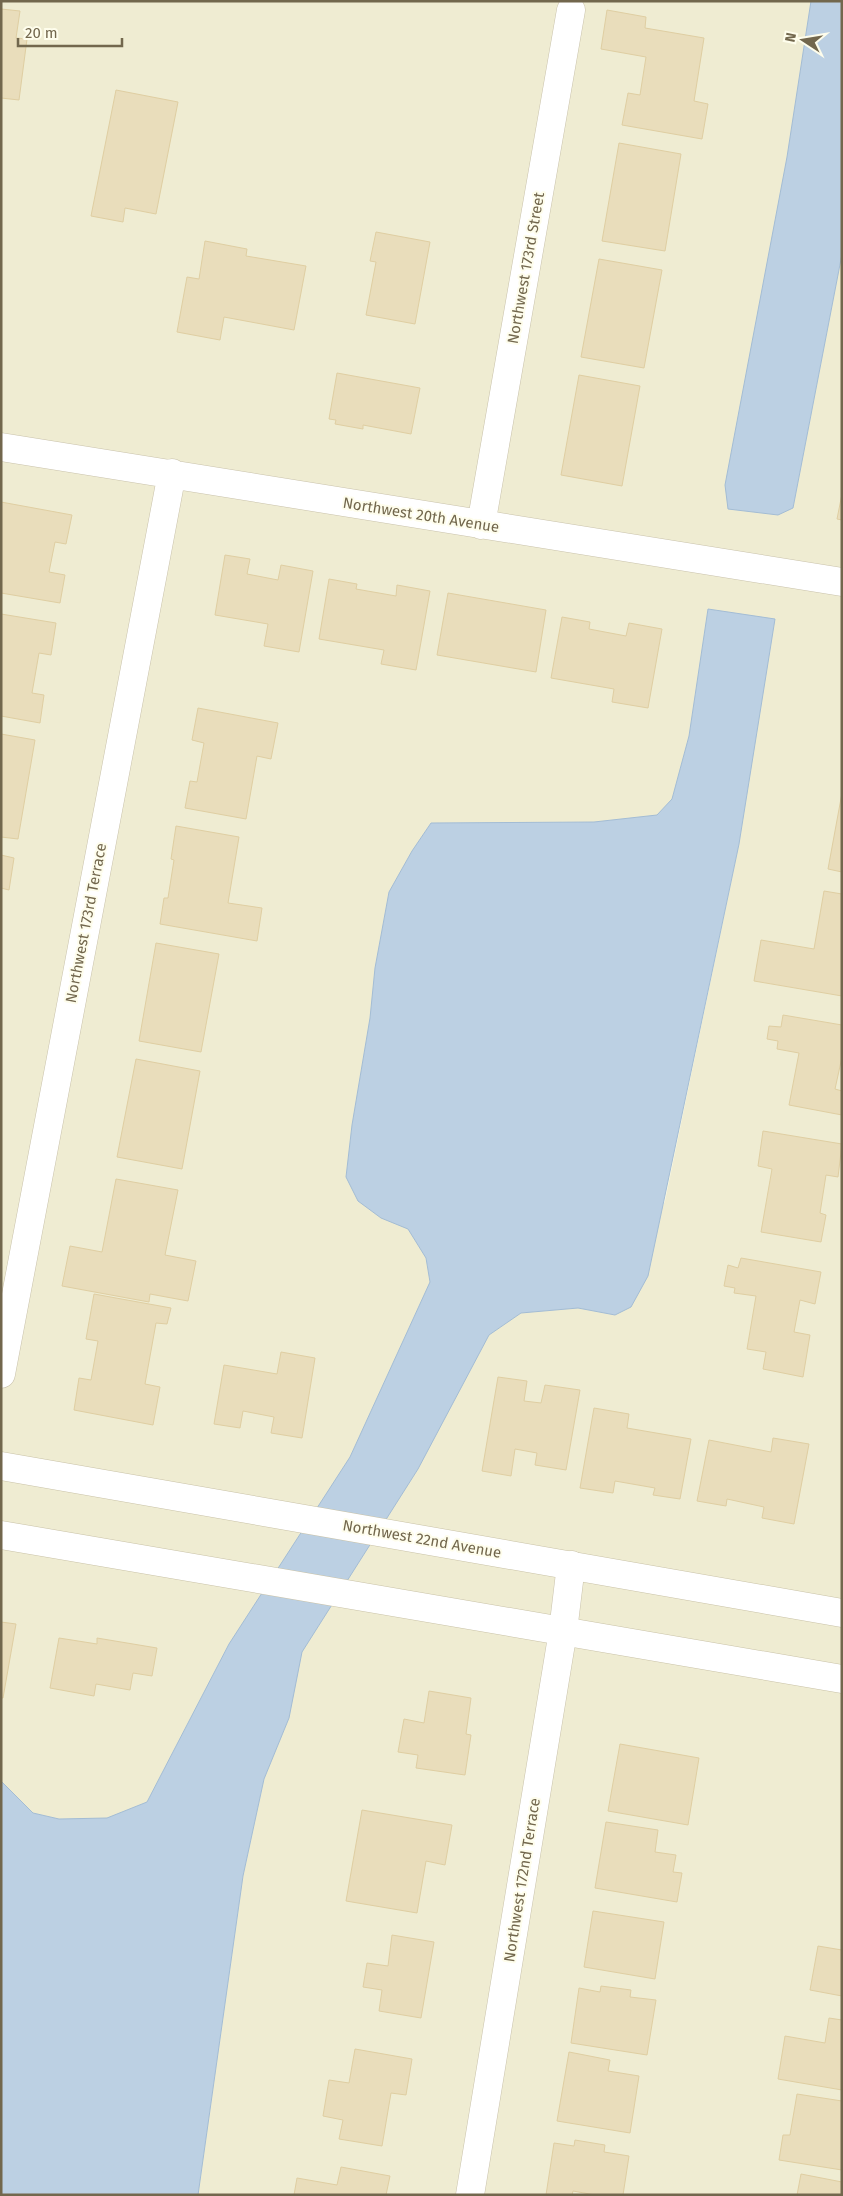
<svg xmlns="http://www.w3.org/2000/svg" width="843" height="2196" viewBox="0 0 843 2196" font-family="'Fira Sans',sans-serif">
  <style>
    .residential { fill: #efecd2; fill-rule: evenodd }
    .water { fill: #bcd0e3; stroke: #a3bcd4 }
    .building { fill: #e9ddbb; stroke: #dfcea2 }
    .lines { fill: none; stroke-linecap: round; stroke-linejoin: round }
    .street-casing { stroke: #c9c2ab; stroke-width: 29 }
    .secondary-casing { stroke: #c9c2a7; stroke-width: 29 }
    .street { stroke: #fff; stroke-width: 28 }
    .secondary { stroke: #fff; stroke-width: 28 }
    .labels { text-anchor: middle; dominant-baseline: central; stroke-width: 4; stroke-linejoin: round; paint-order: stroke }
    .street-label { font-size: 15px; fill: #72674d; stroke: #fefdec }
  </style>
  <rect width="100%" height="100%" fill="#fbfae6"/>
  <path class="residential" d="M1 1H811L787 157 793 508 842 254V2195H198L243 1876 264 1779 289 1718 229 1644 147 1802 107 1818 59 1819 33 1813 1 1781ZM708 609 774 619 739 844 665 1201 615 1315 578 1308 521 1313 489 1335 417 1469 350 1457 430 1282 426 1258 408 1229 346 1177 352 1125 370 1018 375 968 389 892 412 851 431 823 594 822 657 815 672 799 689 736Z"/>
  <path class="water" d="M811 1H842V254L793 508 778 515 728 509 725 485 787 157Z
    M708 609 775 619 739 844 648 1276 631 1307 615 1315 578 1308 521 1313 489 1335 418 1469 302 1652 289 1718 264 1779 243 1876 198 2195H1V1781L33 1813 59 1819 107 1818 147 1802 229 1644 350 1457 430 1282 426 1258 408 1229 381 1218 358 1201 346 1177 352 1125 370 1018 375 968 389 892 412 851 431 823 594 822 657 815 672 799 689 736Z"/>
  <path class="building" d="M1 9 20 11 16 38 27 39 19 100 1 98Z
    M607 10 646 17 645 28 704 38 694 101 708 104 702 139 622 125 628 93 640 95 646 57 601 49Z
    M116 90 178 102 156 214 125 208 123 222 91 216Z
    M619 143 681 154 665 251 602 241Z
    M376 232 430 242 415 324 366 315 376 262 370 261Z
    M205 241 247 249 246 256 306 266 294 330 224 317 220 340 177 332 187 277 199 279Z
    M599 259 662 270 644 368 581 357Z
    M337 373 420 388 411 434 363 425V429L335 424 336 420 329 419Z
    M579 375 640 386 622 486 561 475Z
    M842 494V520L837 519Z
    M1 502 72 515 66 544 55 542 49 572 65 575 60 603 1 593Z
    M225 555 250 559 247 574 278 580 281 565 313 571 299 652 264 646 268 624 215 615Z
    M329 579 357 584 356 589 396 596 397 585 430 591 416 670 381 664 384 650 319 639Z
    M448 593 546 610 536 672 437 655Z
    M1 614 56 623 51 655 39 653 32 693 44 695 40 723 1 716Z
    M562 617 590 622 589 629 626 636 629 623 662 629 648 708 612 702 614 689 551 678Z
    M198 708 278 723 271 759 257 756 246 819 185 808 190 781 197 782 204 743 192 740Z
    M1 734 35 740 18 839 1 837Z
    M842 793V872L828 869Z
    M176 826 239 837 228 903 262 908 257 941 160 924 164 898H168L174 860 171 859Z
    M1 855 14 858 9 890 1 888Z
    M824 891 842 894V996L754 981 761 940 814 949Z
    M156 943 219 954 201 1052 139 1041Z
    M783 1015 842 1025V1057L835 1089 842 1091V1115L789 1105 799 1053 777 1049 778 1041 767 1039 769 1026 781 1027Z
    M136 1059 200 1071 182 1169 117 1157Z
    M763 1131 842 1144 838 1177 826 1175 820 1213 826 1215 821 1242 761 1232 772 1169 758 1166Z
    M116 1179 178 1190 165 1255 196 1261 188 1301 150 1294 149 1302 62 1286 70 1246 102 1252Z
    M741 1258 821 1272 815 1304 800 1300 794 1332 810 1335 803 1377 763 1369 766 1352 747 1349 756 1296 734 1293 735 1288 724 1286 728 1265 738 1268Z
    M94 1294 171 1308 167 1324 156 1323 145 1384 160 1387 153 1425 74 1410 79 1378 91 1380 98 1341 86 1339Z
    M281 1352 315 1358 302 1438 271 1433 274 1417 243 1411 240 1428 214 1424 224 1365 277 1374Z
    M498 1377 527 1381 524 1401 541 1403 545 1385 580 1390 566 1470 535 1465 537 1453 515 1449 511 1476 482 1471Z
    M594 1408 629 1414 627 1428 691 1439 680 1499 653 1495 655 1488 615 1481 613 1493 580 1488Z
    M773 1438 809 1444 794 1524 762 1518 764 1507 727 1499 726 1506 697 1501 709 1440 771 1452Z
    M1 1622 16 1624 3 1698H1Z
    M59 1638 97 1644V1638L157 1648 152 1676 133 1673 130 1690 96 1684 94 1696 50 1688Z
    M429 1691 471 1698 466 1734 471 1735 465 1775 416 1768 418 1755 398 1752 404 1719 424 1723Z
    M620 1744 699 1758 688 1825 608 1811Z
    M362 1810 452 1825 445 1865 426 1861 417 1913 346 1901Z
    M606 1822 658 1830 655 1852 676 1855 673 1872 682 1873 677 1902 595 1888Z
    M593 1911 664 1922 655 1979 584 1967Z
    M392 1935 434 1942 421 2018 379 2011 382 1990 363 1987 367 1963 388 1966Z
    M818 1946 842 1950V1996L810 1990Z
    M601 1986 631 1990 630 1997 656 2000 647 2055 571 2043 579 1988 600 1992Z
    M829 2018 842 2020V2090L778 2079 785 2036 825 2043Z
    M355 2049 412 2059 406 2095 391 2093 382 2146 339 2139 343 2120 323 2116 329 2080 349 2083Z
    M569 2052 610 2060 608 2071 639 2076 630 2133 557 2121Z
    M797 2094 842 2101V2170L779 2160 783 2135H790Z
    M575 2140 605 2145 604 2152 629 2156 623 2195H595L573 2191 572 2195H546L554 2143 574 2146Z
    M341 2167 390 2176 386 2195H294L297 2178 337 2185Z
    M801 2174 842 2182V2195H797Z"/>
  <g class="lines">
    <defs>
      <path id="street" d="M1 447 842 582
        M481 525 571 10
        M1 1374 172 473
        M470 2195 563 1631 571 1565"/>
      <path id="secondary" d="M1 1466 842 1613
        M1 1535 842 1679"/>
    </defs>
    <use href="#street" class="street-casing"/>
    <use href="#secondary" class="secondary-casing"/>
    <use href="#street" class="street"/>
    <use href="#secondary" class="secondary"/>
  </g>
  <g class="labels">
    <g class="street-label">
      <text transform="translate(526 268) rotate(-80)">Northwest 173rd Street</text>
      <text transform="translate(421 515) rotate(9)">Northwest 20th Avenue</text>
      <text transform="translate(86 923) rotate(-79)">Northwest 173rd Terrace</text>
      <text transform="translate(422 1539) rotate(10)">Northwest 22nd Avenue</text>
      <text transform="translate(522 1880) rotate(-81)">Northwest 172nd Terrace</text>
    </g>
  </g>
  <rect width="843" height="2196" fill="none" stroke="#72674d" stroke-width="5"/>
  <g transform="translate(803 40) rotate(282)" stroke="#fefdec" stroke-width="4" paint-order="stroke">
  <path d="M0-4L9 19L0 12L-9 19Z" fill="#72674d"/>
  <text y="-8" font-size="14" font-weight="bold" text-anchor="middle" fill="#72674d">N</text>
  </g>
  <path d="M18 38v8h104v-8" fill="none" stroke="#72674d" stroke-width="2.5"/>
  <text x="25" y="38" font-size="15" fill="#72674d" stroke="#fefdec" stroke-width="4" paint-order="stroke">20 m</text>
</svg>
